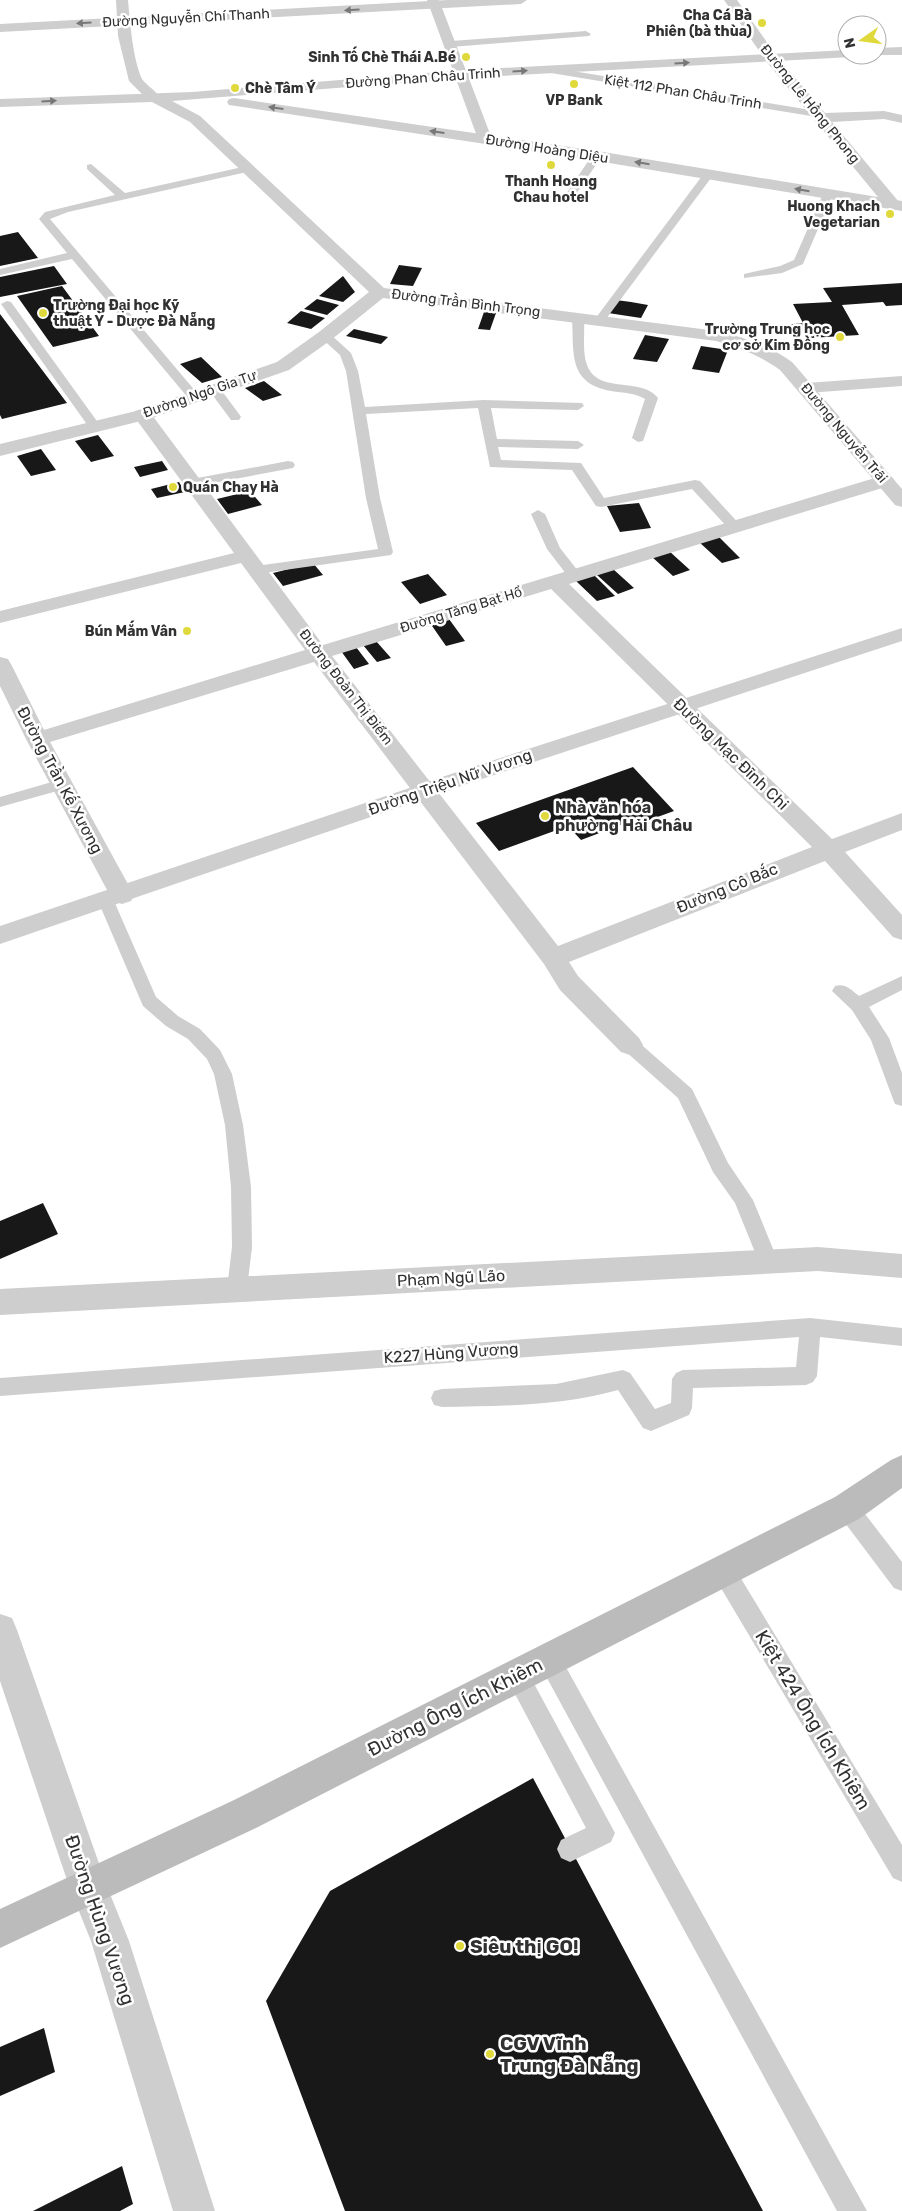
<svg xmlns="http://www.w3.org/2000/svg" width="902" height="2211" viewBox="0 0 902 2211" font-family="Rubik,sans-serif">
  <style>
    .building { fill: #181818 }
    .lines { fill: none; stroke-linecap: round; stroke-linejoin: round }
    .service { fill: #cecece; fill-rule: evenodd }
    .minor { fill: #cecece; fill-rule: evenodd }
    .tertiary { fill: #cecece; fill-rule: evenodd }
    .secondary { fill: #bbb; fill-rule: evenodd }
    .oneway { fill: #787878 }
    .poi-dot { fill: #e0d93c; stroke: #fff; stroke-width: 2 }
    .labels { text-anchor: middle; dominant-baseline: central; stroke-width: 5; stroke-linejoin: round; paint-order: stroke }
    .far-poi-label { font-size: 14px; font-weight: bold; fill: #313131; stroke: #fff; text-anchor: end }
    .far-street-label { font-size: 14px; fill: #313131; stroke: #fff }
    .street-label { font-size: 16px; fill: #313131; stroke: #fff }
    .poi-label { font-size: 16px; font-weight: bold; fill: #313131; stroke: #fff; text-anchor: start }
    .near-street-label { font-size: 19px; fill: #313131; stroke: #fff }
    .near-poi-label { font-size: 19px; font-weight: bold; fill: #313131; stroke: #fff; text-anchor: start }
  </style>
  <rect width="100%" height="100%" fill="#fff"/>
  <path class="building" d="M18 232 38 258 0 266V236Z
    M399 265 422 268 413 286 390 284Z
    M54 266 67 284 0 297V277Z
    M343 276 355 292 343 302 319 296Z
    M902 283V305L886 306 883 302 842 305 859 335 810 338 806 331 787 332 783 325 803 323 793 304 832 302 823 288Z
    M62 286 99 336 53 347 17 296Z
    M317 299 339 305 327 315 304 309Z
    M616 300 631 302 648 305 641 318 608 313Z
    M301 311 325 318 311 329 287 323Z
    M484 312 496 313 490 330 478 329Z
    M0 314 67 403 2 419 0 415Z
    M354 329 388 337 381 344 346 336Z
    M645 335 669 339 657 362 633 359Z
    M701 346 728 350 719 373 692 369Z
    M201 357 222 377 202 383 180 364Z
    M264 381 282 395 263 401 245 388Z
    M98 435 114 456 91 462 75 441Z
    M41 449 56 470 31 476 17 456Z
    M162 461 168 470 140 477 134 467Z
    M179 482 185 492 157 498 151 489Z
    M250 491 262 505 228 514 217 499Z
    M639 503 651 528 620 532 607 506Z
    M718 536 740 558 722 563 699 542Z
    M669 551 690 570 673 576 651 556Z
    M313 563 323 575 283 586 273 573Z
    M613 569 634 588 618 594 597 575Z
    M428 574 447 595 420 604 401 582Z
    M594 575 615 596 597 601 576 581Z
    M449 619 465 641 446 646 430 623Z
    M376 641 391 658 377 662 363 645Z
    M356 647 369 664 354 669 341 651Z
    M633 767 674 811 630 827 626 823 581 840 568 826 499 851 476 823Z
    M43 1203 58 1234 0 1259V1221Z
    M533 1778 763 2211H345L266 2001 330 1891Z
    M44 2028 55 2072 0 2096V2047Z
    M122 2166 133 2204 120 2211H33Z"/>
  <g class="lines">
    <path class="service" d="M586 31 591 34 589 36 451 47 446 44 451 41Z
      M548 67 817 111 822 114 817 117 545 72 543 70Z
      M597 153 602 156 574 197 569 200 565 199 564 197 593 154Z
      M91 164 125 193 247 166 252 169 247 172 68 212 50 219 197 393 199 396 197 399H189L72 259 0 275V269L67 253 39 219 45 212 115 195 87 169V165Z
      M709 171 714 174 603 323H595V319L705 172Z
      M828 191 833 194 803 264 782 273 744 278V274L780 266 794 260 823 194Z
      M7 301 11 302 99 424 101 427 99 430H91L1 304Z
      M578 314 584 318C585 332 582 352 587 365 598 395 641 376 658 398L643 441 638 442 632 438 645 399C635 393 624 393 611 391 568 383 574 354 572 318Z
      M325 332 329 333 351 353 358 371 365 407 484 400 582 403 584 406 578 410 491 408 497 439 578 441 584 445 578 449 498 447 501 460 581 463 604 498 695 480 700 481 742 527 735 531 730 530 692 489 601 507 596 506 572 470 490 467 478 408 366 414 380 498 393 552 391 555 256 574 251 573 249 570 251 567 256 566 378 549 366 498 346 371 340 355 319 336Z
      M215 386 219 387 239 414 241 417 239 420H231L211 393 209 390Z
      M288 461 293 462 295 465 293 468 192 487 185 483 192 479Z
      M538 510 545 514 560 548 582 576 580 579H570L547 549 531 514Z
      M62 779 68 780 70 784 68 788 0 807V797Z
      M106 895 112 897 114 901 156 997 178 1016 200 1029 220 1050 232 1074 243 1125 251 1187 252 1247 247 1289 244 1295 237 1297 230 1295 227 1289 232 1247 231 1187 225 1125 214 1074 207 1059 188 1039 166 1026 143 1006 98 901 100 897Z
      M902 976V990L869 1007 889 1038 902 1073V1106L895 1104 893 1099 871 1040 852 1010 832 991 835 986C846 983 851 990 859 996Z
      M630 1038 636 1040 692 1089 728 1163 753 1200 778 1261 775 1267 768 1269 761 1267 735 1203 713 1172 678 1098 624 1050 621 1045 624 1040Z
      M810 1318 902 1328V1346L820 1337 817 1376 813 1382 806 1385 693 1388 692 1408 689 1415 651 1431 643 1428 618 1390C560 1406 502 1406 442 1407L434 1405 431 1398 434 1391 442 1389 556 1384 623 1370 630 1373 655 1409 671 1403 672 1379 676 1373 683 1370 796 1367 799 1337 0 1396V1378Z
      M847 1498 855 1501 902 1562V1591L894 1588 839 1515 836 1508 839 1501Z
      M723 1559 731 1562 902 1845V1882L893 1878 715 1578 712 1570 715 1562Z
      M549 1648 557 1651 867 2211H837L541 1667 537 1659 541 1651Z
      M517 1663 525 1667 615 1833 611 1842 570 1862 561 1858 557 1849 561 1840 586 1828 505 1675 509 1667Z"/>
    <path class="minor" d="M116 0H128C130 22 133 60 142 79 146 85 155 90 159 96L157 99H147L129 81 118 36Z
      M427 0H439L492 139 490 142 485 143 478 139Z
      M724 0H737L776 55 825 113 884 111 902 115V123L884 119 832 122 899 202 901 205 899 208H887L766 61Z
      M902 376V386L807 393 801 392 798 388 801 384 807 383Z
      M142 409 149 411 323 645 878 477H892L895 481 892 485 569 584 832 839 902 813V830L845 852 902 915V940L893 937 825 861 569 962 578 976 639 1038 643 1045 639 1052 630 1055 621 1052 560 990 544 964 314 662 50 742 134 895 131 901 122 904 113 901 26 739 0 686V657L8 659 11 664 44 730 305 650 241 563 0 623V611L234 553 133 415 135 411ZM551 589 812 847 558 946 332 656Z
      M818 1247 902 1254V1278L818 1271 0 1315V1289Z"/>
    <path class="tertiary" d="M448 0H527L521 4 0 32V24Z
      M902 47V55H873H877V48Z
      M847 50V55H853L852 57 463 78 172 101 200 116 384 288 717 331C745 338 769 345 792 362L902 489V507L895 505 780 370C759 355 740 348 716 341L383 298 331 340 289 370 149 419 0 456V444L136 411 277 362 319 332 369 292 190 122 152 102 0 107V99L192 92 463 70Z
      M234 98 597 151 902 201V211L597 161 229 105 227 102 229 99Z
      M902 628V641L467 784 0 944V926L451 774Z
      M0 1614 12 1618 17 1630 108 1889 129 1941 215 2211H173L91 1941 70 1889 0 1681Z"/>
    <path class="secondary" d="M902 1455V1488L859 1519 258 1827 0 1948V1909L232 1801 835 1497 891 1460Z"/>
  </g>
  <defs><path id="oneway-solid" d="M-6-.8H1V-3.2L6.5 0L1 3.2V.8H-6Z" transform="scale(1.25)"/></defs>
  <g class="oneway">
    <use href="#oneway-solid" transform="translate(352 10) rotate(177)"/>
    <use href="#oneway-solid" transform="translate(84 23) rotate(176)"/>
    <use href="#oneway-solid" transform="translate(682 63) rotate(-3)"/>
    <use href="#oneway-solid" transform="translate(520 71) rotate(-3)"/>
    <use href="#oneway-solid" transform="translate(49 101) rotate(-3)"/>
    <use href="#oneway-solid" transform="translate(276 108) rotate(-172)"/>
    <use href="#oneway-solid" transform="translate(437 132) rotate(-172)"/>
    <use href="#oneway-solid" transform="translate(642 163) rotate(-171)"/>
    <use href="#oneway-solid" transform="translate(802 190) rotate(-170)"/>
  </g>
  <g class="poi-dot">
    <circle cx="762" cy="23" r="5"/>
    <circle cx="466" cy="57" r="5"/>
    <circle cx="574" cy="84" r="5"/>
    <circle cx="235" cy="88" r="5"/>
    <circle cx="551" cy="165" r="5"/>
    <circle cx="890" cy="214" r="5"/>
    <circle cx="43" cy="313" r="5"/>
    <circle cx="840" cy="337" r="5"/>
    <circle cx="173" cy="487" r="5"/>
    <circle cx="187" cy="631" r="5"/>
    <circle cx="545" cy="816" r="5"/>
    <circle cx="460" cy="1946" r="5"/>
    <circle cx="490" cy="2054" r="5"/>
  </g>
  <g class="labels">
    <g class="far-poi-label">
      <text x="752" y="15">Cha Cá Bà<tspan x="752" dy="16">Phiên (bà thùa)</tspan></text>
      <text x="456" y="57">Sinh Tố Chè Thái A.Bé</text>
      <text x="245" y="88" text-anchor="start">Chè Tâm Ý</text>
      <text x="574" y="100" text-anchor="middle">VP Bank</text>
      <text x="551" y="181" text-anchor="middle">Thanh Hoang<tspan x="551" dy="16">Chau hotel</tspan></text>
      <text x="880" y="206">Huong Khach<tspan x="880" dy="16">Vegetarian</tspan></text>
      <text x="53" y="305" text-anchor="start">Trường Đại học Kỹ<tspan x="53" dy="16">thuật Y - Dược Đà Nẵng</tspan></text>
      <text x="830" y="329">Trường Trung học<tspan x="830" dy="16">cơ sở Kim Đồng</tspan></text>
      <text x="183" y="487" text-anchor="start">Quán Chay Hà</text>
      <text x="177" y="631">Bún Mắm Vân</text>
    </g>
    <g class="far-street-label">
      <text transform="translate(186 18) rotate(-3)">Đường Nguyễn Chí Thanh</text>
      <text transform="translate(423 78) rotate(-4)">Đường Phan Châu Trinh</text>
      <text transform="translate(683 92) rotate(9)">Kiệt 112 Phan Châu Trinh</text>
      <text transform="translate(810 104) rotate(51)">Đường Lê Hồng Phong</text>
      <text transform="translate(547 149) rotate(9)">Đường Hoàng Diệu</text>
      <text transform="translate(466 303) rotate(7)">Đường Trần Bình Trọng</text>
      <text transform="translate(200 394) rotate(-19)">Đường Ngô Gia Tự</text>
      <text transform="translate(844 433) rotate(50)">Đường Nguyễn Trãi</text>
      <text transform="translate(461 610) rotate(-17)">Đường Tăng Bạt Hổ</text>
      <text transform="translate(346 687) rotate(52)">Đường Đoàn Thị Điểm</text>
    </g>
    <g class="street-label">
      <text transform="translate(731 754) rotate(44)">Đường Mạc Đĩnh Chi</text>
      <text transform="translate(60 780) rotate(62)">Đường Trần Kế Xương</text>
      <text transform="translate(450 782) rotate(-19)">Đường Triệu Nữ Vương</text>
      <text transform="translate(727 888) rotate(-22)">Đường Cô Bắc</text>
      <text transform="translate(451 1278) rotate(-3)">Phạm Ngũ Lão</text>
      <text transform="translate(451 1353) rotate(-4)">K227 Hùng Vương</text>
    </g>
    <g class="poi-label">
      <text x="555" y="807">Nhà văn hóa<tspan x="555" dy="18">phường Hải Châu</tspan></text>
    </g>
    <g class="near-street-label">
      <text transform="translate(455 1707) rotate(-27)">Đường Ông Ích Khiêm</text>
      <text transform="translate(813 1720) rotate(59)">Kiệt 424 Ông Ích Khiêm</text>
      <text transform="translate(100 1920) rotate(71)">Đường Hùng Vương</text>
    </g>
    <g class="near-poi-label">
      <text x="470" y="1946">Siêu thị GO!</text>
      <text x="500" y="2043">CGV Vĩnh<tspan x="500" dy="22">Trung Đà Nẵng</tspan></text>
    </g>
  </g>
  <g transform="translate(862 40) rotate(256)"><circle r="24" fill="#ffffff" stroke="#adadad"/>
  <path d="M0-4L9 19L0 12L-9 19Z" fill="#e0d93c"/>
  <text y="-8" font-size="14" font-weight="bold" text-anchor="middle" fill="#313131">N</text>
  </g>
</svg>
